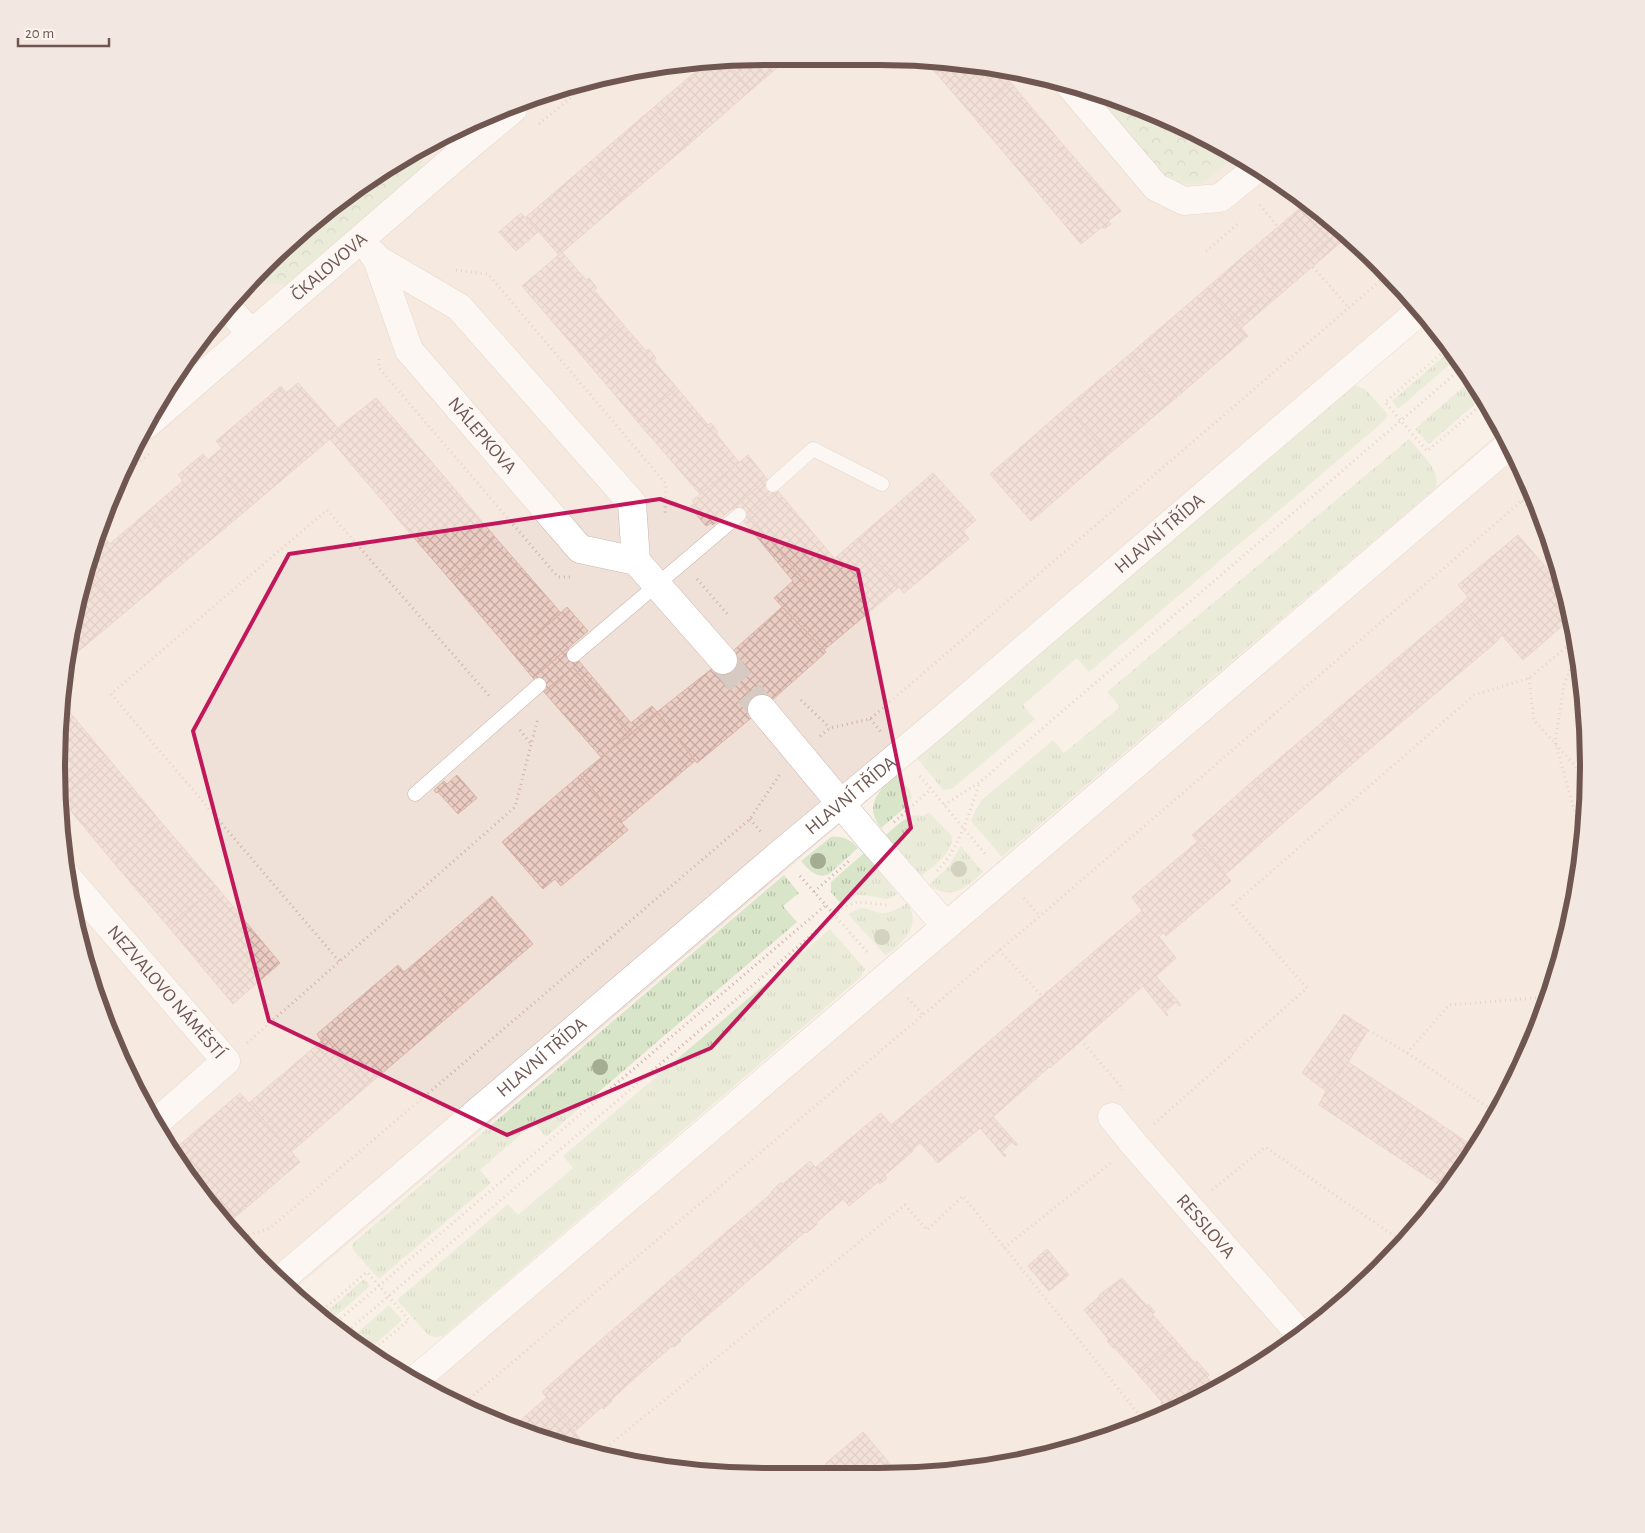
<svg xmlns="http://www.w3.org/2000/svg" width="1645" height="1533" viewBox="0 0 1645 1533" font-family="'Alegreya Sans',sans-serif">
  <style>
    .residential { fill: #f0e1d8 }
    .grass { fill: url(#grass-tufts) }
    .park { fill: url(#park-crowns) }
    .building { fill: url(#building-cross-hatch); stroke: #dcb2a6 }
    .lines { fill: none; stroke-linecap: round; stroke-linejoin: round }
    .minor-tunnel { stroke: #d7cac2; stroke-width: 28; stroke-dasharray: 28 14; stroke-linecap: butt }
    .service-casing { stroke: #cab7b0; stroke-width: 15 }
    .minor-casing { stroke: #cab7b0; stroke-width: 29 }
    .path { stroke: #d0b0a7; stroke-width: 3; stroke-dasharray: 1 4; stroke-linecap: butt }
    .service { stroke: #fff; stroke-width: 14 }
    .minor { stroke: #fff; stroke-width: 28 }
    .tree { fill: #a4ac91 }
    .marked { fill: none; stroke: #c2185b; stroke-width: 4; stroke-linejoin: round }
    .labels { text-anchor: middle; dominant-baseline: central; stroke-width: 4.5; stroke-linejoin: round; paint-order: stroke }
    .street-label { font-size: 19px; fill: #705650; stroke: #fdf5ee }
    .rim { fill: none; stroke: #705650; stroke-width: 6 }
  </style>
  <defs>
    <pattern id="grass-tufts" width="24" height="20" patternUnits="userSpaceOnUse" patternTransform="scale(1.25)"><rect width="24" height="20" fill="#d9e5c9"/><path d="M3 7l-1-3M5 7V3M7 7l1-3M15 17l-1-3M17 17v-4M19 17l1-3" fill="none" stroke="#b4bca6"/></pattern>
    <pattern id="park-crowns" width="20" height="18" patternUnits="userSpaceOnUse" patternTransform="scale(1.25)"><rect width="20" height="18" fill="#d9e5c9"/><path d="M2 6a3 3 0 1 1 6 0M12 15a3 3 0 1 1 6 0" fill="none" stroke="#b4bca6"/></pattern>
    <pattern id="building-cross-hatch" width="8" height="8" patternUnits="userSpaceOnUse" patternTransform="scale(1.25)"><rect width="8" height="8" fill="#ebcdc4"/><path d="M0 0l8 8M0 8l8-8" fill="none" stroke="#c3a9a2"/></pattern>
  </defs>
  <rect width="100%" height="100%" fill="#f9f0e8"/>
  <path class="residential" d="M767 56 925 58 1063 81 1193 130 1311 203 1412 298 1429 321 292 1292 264 1269 176 1161 94 995 62 859 58 720 81 582 151 412 232 298 334 203 453 129 628 70Z
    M1502 430 1551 538 1583 674 1587 813 1565 950 1516 1080 1442 1199 1347 1300 1234 1381 1107 1439 971 1471 766 1477 628 1463 494 1423 402 1373Z"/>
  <path class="grass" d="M1450 351 1456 359 1398 409 1392 401Z
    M1471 380 1483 397 1429 444 1415 429Z
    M1355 385 1365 389 1386 412 1388 416 1384 421 1089 672 1077 658 1023 705 1035 719 952 789 943 790 917 758Z
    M1409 439C1419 452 1441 469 1436 487L1002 857 971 821 975 811 982 800 1053 740 1064 753 1120 707 1107 692Z
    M897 775 910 790 912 797 908 805 881 828C863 805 879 790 897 775Z
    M929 812 951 835C956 851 932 867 921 876L886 835C897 826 908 812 923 816Z
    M831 837C843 836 850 839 858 848L829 874C817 880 808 869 801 861Z
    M961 846 983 872C967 887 952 902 929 885L948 867Z
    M864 853 898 894 888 899C869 897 858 889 840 903L831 892V882Z
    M784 875 799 893 783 906 797 922 546 1137 534 1123 480 1170 491 1183 379 1279 354 1251 352 1246 353 1243Z
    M907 903C923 926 902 942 886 956L848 914 860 908C866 908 871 910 876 912 887 915 898 910 907 903Z
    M830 929 865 969 861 977 443 1336 434 1337 428 1335 397 1300 508 1204 518 1215 573 1168 563 1156Z
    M364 1279 370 1286 329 1322 322 1316Z
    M389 1305 402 1320 366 1352 350 1339Z"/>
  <path class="park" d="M1077 86 1193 130 1236 156 1201 184 1174 183 1147 169Z
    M428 145 419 173 290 284H248L334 203Z"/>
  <path class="building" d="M766 56H791L751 90 725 60Z
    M923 58 1000 70 1011 83 973 116Z
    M725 60 751 90 688 145 654 107 707 62Z
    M1011 83 1065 147 1027 180 973 116Z
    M654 107 688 145 623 200 590 162Z
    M1065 147 1121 211 1108 221 1111 224 1104 229 1102 227 1081 244 1027 180Z
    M590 162 623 200 559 255 526 217Z
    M1308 201 1340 230 1313 253 1284 222Z
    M521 213 538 232 516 251 499 232Z
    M1284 222 1313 253 1340 230 1347 237 1241 328 1235 321 1274 287 1265 276 1266 275 1261 267 1247 253Z
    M562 252 586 280 589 278 597 288 594 290 622 323 583 357 522 286Z
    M1247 253 1261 267 1266 275 1265 276 1274 287 1235 321 1207 288Z
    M1207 288 1248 336 1171 402 1130 354Z
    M622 323 646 351 649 349 656 358 654 361 677 388 637 421 583 357Z
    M1130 354 1171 402 1108 455 1067 407Z
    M298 383 338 428 330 439 250 507 210 458 222 448 216 441 281 386 286 393Z
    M677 388 708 425 711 423 718 432 716 434 739 462 700 494 637 421Z
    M376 398 442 474 397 518 330 439 338 428Z
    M1067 407 1108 455 1031 521 990 474Z
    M203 454 208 460 210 458 250 507 187 560 147 512 183 481 178 475Z
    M748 455 767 479 713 525 711 523 706 526 690 507 694 503 692 501Z
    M933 473 976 520 963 531 969 539 904 593 857 539Z
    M442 474 495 537 452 582 397 518Z
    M767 479 777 490 749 515 806 583 857 539 899 587 824 650 774 598 793 581 733 508Z
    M777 490 834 558 806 583 749 515Z
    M147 512 187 560 123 614 86 570 96 546 105 538 110 544Z
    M1518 535 1562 586 1570 619 1523 660 1502 635 1495 643 1461 604 1468 597 1458 585Z
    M495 537 561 613 514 655 452 582Z
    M86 570 123 614 68 660 81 582Z
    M1461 604 1495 643 1423 704 1389 665Z
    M567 607 588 631 533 678 514 655Z
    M782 607 826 652 762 709 723 660Z
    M568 648 631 723 652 706 657 712 630 735 573 667 544 692 533 678Z
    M723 660 762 709 697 763 657 712Z
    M1389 665 1423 704 1359 758 1326 719Z
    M573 667 630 735 601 757 544 692Z
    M61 702 108 758 61 799 58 720Z
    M657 712 695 761 621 823 580 775Z
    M1326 719 1359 758 1288 819 1254 780Z
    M108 758 161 822 114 863 61 799Z
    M457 775 477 798 458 814 438 792 436 793 434 790 444 781 447 784Z
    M580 775 628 830 561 886 555 879 543 889 502 842Z
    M1254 780 1288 819 1226 874 1192 835Z
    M161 822 216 886 168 926 114 863Z
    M1197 842 1231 881 1166 936 1142 911 1132 897Z
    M216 886 280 963 233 1004 168 926Z
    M492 896 533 944 456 1010 416 962Z
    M1142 911 1163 933 1159 937 1176 958 1156 976 1181 1005 1179 1006 1176 1002 1165 1011 1168 1015 1167 1016 1143 986 1050 1068 1049 1067 993 1117 1017 1144 1016 1146 1012 1142 1002 1152 1006 1155 1005 1157 980 1128 938 1163 920 1143 912 1150 891 1125Z
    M416 962 456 1010 367 1086 325 1038 322 1042 317 1034 398 965 404 972Z
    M1344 1014 1368 1030 1348 1062 1326 1091 1302 1073Z
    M325 1038 367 1086 291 1152 249 1103Z
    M1348 1062 1418 1109 1390 1152 1319 1105 1326 1091Z
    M240 1093 300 1162 234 1218 175 1149Z
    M1418 1109 1474 1147 1447 1190 1390 1152Z
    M881 1113 913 1151 885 1175 887 1178 880 1184 878 1182 849 1206 816 1167Z
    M810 1161 843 1199 816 1223 817 1224 807 1233 805 1232 771 1261 738 1222 772 1193 771 1192 781 1182 783 1184Z
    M738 1222 771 1261 708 1315 675 1276Z
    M1047 1249 1069 1275 1049 1291 1028 1266Z
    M675 1276 708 1315 680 1339 681 1341 674 1347 672 1346 636 1377 603 1338Z
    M1122 1278 1147 1306 1148 1304 1155 1312 1152 1314 1177 1342 1138 1374 1114 1347 1113 1348 1107 1341 1109 1340 1084 1310 1100 1296 1099 1295Z
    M603 1338 636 1377 611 1400 612 1401 604 1409 602 1407 575 1431 542 1392Z
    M1177 1342 1195 1363 1197 1361 1209 1375 1207 1377 1217 1389 1168 1412 1161 1404 1162 1402 1138 1374Z
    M546 1398 588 1448 586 1450 512 1428Z
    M863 1432 898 1473 828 1475 827 1473 831 1470 825 1464Z"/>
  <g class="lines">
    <path class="minor-tunnel" d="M723 660 762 709"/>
    <defs>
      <path id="service" d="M773 485 813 449 882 484
        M574 655 739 515
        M415 794 539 685"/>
      <g id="minor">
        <path d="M1067 82 1156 187 1184 201 1220 198 1256 169"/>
        <path d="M450 131 465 149"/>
        <path d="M373 254 377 259 459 307 632 503 636 561"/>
        <path id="s1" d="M377 259 409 350 580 549 636 561 723 660"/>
        <path d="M227 306 251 334"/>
        <path id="s2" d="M146 425 465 149 513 109"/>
        <path d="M762 709 872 841 946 926"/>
        <path id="s3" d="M67 877 226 1061 157 1122"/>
        <path id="s4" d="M1112 1117 1133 1143 1300 1334"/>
        <path id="s5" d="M279 1281 780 854 934 726 1421 310"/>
        <path d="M415 1380 1509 445"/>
      </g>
    </defs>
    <use href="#service" class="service-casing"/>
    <use href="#minor" class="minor-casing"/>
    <path class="path" d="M539 124 587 84
      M1260 205 1278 227
      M1206 251 1240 222
      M1313 267 1349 308
      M456 270 488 274 666 484 665 513
      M1448 348 1385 402 1427 451 1486 401
      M379 359V368L558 577H570
      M125 474 149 454
      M1522 501 1547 530
      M697 579 729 616
      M1577 651 1564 685 1555 742 1583 841
      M1529 678 1534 720 1586 778
      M801 700 830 728
      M870 719 881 732
      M520 730 531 744
      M820 736 830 728 870 719 1387 275
      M920 776 985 854
      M944 805 980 782 1462 368
      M750 819 761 832
      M894 822 931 789
      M937 871C960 848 969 812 980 782
      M800 876 869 954
      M814 892 850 860
      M1024 898 1040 916
      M999 950 1042 996
      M339 961 111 694 327 510 491 698
      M908 998 923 1015
      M1360 1025 1407 1053 1496 1113
      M1081 1040 1122 1088 1121 1090
      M247 1043 515 807 538 718
      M1407 1053 1449 1005 1547 997
      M1154 1124 1307 988 1233 905 1474 695 1529 678 1575 640
      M1212 1190 1265 1147 1402 1241
      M239 1238 270 1228 750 819 780 774
      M1004 1248 1112 1162
      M319 1313 367 1272 409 1320 368 1354
      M333 1325 826 905
      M344 1334 835 915 844 907 857 902 887 905
      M462 1405 1040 916 1531 493
      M598 1454 905 1205 927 1230 963 1196 1145 1422"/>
    <use href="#service" class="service"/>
    <use href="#minor" class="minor"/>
  </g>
  <g class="tree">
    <circle cx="818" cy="861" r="8"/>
    <circle cx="959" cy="869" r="8"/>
    <circle cx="882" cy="937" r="8"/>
    <circle cx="600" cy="1067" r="8"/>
  </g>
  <path d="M0 0H1645V1533H0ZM660 499 858 570 911 828 711 1048 507 1135 269 1021 193 731 289 554Z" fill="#f9f0e8" fill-opacity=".55" fill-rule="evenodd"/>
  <path class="marked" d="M660 499 858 570 911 828 711 1048 507 1135 269 1021 193 731 289 554Z"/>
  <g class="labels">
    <g class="street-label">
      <text stroke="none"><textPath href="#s2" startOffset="242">ČKALOVOVA</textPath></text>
      <text stroke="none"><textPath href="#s1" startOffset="209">NÁLEPKOVA</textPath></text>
      <text stroke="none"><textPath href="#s5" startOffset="1155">HLAVNÍ TŘÍDA</textPath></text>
      <text stroke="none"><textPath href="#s5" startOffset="750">HLAVNÍ TŘÍDA</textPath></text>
      <text stroke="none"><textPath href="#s3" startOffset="152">NEZVALOVO NÁMĚSTÍ</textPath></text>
      <text stroke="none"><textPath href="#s5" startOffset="345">HLAVNÍ TŘÍDA</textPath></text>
      <text stroke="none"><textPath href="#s4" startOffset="144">RESSLOVA</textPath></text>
    </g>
  </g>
  <path d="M0 0H1645V1533H0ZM766 65H879A701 701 0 0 1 1580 766V767A701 701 0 0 1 879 1468H766A701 701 0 0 1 65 767V766A701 701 0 0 1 766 65Z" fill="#f2e8e1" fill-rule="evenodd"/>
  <path class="rim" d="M766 65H879A701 701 0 0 1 1580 766V767A701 701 0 0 1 879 1468H766A701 701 0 0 1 65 767V766A701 701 0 0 1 766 65Z"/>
  <path d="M18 38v8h91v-8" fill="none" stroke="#705650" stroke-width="2.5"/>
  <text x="25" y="38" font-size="15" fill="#705650" stroke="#fdf5ee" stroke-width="4" paint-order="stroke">20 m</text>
</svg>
